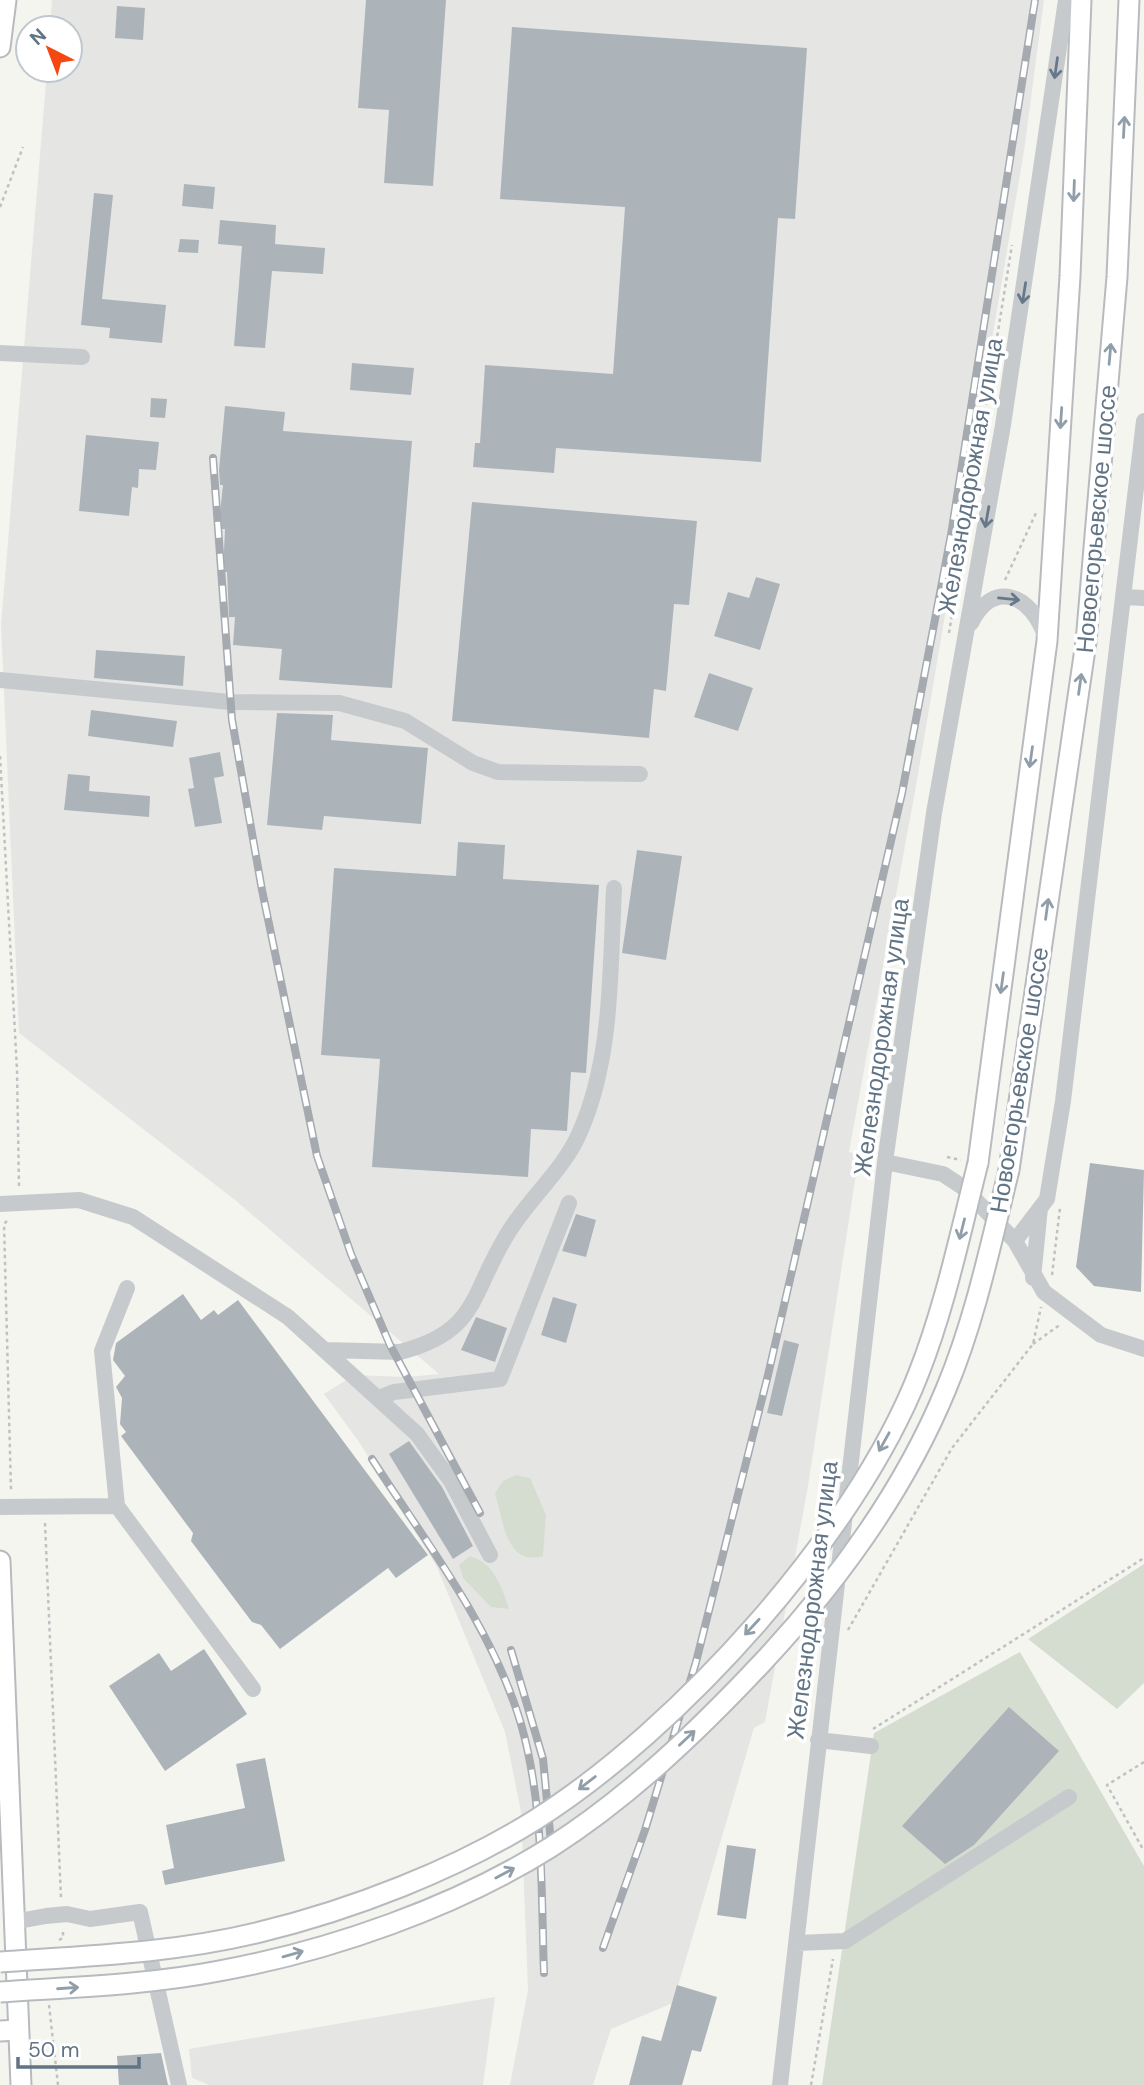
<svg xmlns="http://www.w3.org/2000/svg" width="1144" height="2085" viewBox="0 0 1144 2085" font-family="'DM Sans',sans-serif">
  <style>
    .built { fill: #e5e6e4 }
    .green { fill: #d5ddd1 }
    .building { fill: #acb4ba }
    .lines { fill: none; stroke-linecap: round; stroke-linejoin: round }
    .major-casing { stroke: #b7bbbf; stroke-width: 23 }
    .path { stroke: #c0c1c3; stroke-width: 2.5; stroke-dasharray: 3.5 3.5; stroke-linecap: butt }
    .minor { stroke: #c7cacd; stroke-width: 16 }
    .major { stroke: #fff; stroke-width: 19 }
    .rail-casing { stroke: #a4aab0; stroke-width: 8 }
    .rail { stroke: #fff; stroke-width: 5; stroke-dasharray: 16; stroke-linecap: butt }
    .major-bridge-casing { stroke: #b7bbbf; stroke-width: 23; stroke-linecap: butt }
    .major-bridge { stroke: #fff; stroke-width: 19 }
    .oneway { stroke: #667889 }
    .oneway2 { stroke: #909eaa }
    .labels { text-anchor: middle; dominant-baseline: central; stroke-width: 7; stroke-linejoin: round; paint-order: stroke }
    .street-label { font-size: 24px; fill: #617485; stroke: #fff }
  </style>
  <rect width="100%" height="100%" fill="#f5f5f0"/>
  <path class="built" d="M52 0H1044L1024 151 916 786 849 1152 859 1155 808 1486 765 1722 754 1728 673 2003 611 2029 593 2085H510L528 1990 521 1812 505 1732 436 1565 359 1442 324 1394 354 1375 407 1377 439 1374 235 1200 19 1033 1 625 47 70H70V28H50Z
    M495 1997 483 2085H209L192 2078 189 2049Z"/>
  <path class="green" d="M516 1475 530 1478 546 1515 543 1556C506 1567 503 1520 495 1493L503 1481Z
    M470 1556C494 1563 502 1587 509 1609L491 1607 463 1578 459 1565Z
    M1144 1564V1683L1117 1709 1028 1639Z
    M1020 1652 1144 1866V2085H822L874 1733Z"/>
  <path class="building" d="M366 0H446L433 186 384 183 389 110 358 108Z
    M117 6 145 8 143 40 115 38Z
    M512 27 807 48 795 219 778 218 761 462 556 448 554 473 473 467 475 443H480L485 365 613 374 625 207 500 199Z
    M184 184 215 187 213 209 182 206Z
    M94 193 113 195 102 299 166 305 162 343 109 338 110 328 81 325Z
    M220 220 276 225 275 244 325 248 323 274 272 271 265 348 234 346 242 246 218 244Z
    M180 239 199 240 198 253 178 252Z
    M352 363 414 368 411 395 350 390Z
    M151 398 167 399 165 418 150 417Z
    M225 406 285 412 283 431 412 441 392 688 279 680 282 649 233 645 235 617H229L227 572H223L225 529H221L220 513 223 485H220L219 470Z
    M86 435 159 442 156 470 139 469 138 488 132 487 129 516 79 511Z
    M472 502 697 521 689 605 674 604 666 691 654 689 649 738 452 721Z
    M756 577 780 584 760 650 714 636 728 592 749 598Z
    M96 650 185 656 183 686 94 678Z
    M709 673 753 688 738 731 694 717Z
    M91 710 177 721 173 747 88 736Z
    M277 713 333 715 331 740 428 748 421 824 324 816 322 830 267 825Z
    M220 752 224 776 214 778 222 823 195 827 188 789 194 788 189 758Z
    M68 774 90 776 89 791 150 796 149 817 64 810Z
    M458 842 505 845 503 879 599 885 586 1073 571 1072 567 1131 531 1129 528 1177 372 1167 380 1059 321 1055 334 868 456 876Z
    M637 850 682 856 666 960 622 953Z
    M1090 1163 1144 1170 1141 1292 1094 1286 1076 1267Z
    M576 1214 596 1220 586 1257 562 1251Z
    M183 1294 201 1320 214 1310 218 1315 238 1300 428 1555 396 1578 388 1568 280 1649 261 1625 252 1622 191 1541 193 1533 121 1436 126 1432 120 1424 122 1398 116 1387 125 1376 113 1360 116 1343Z
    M553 1297 577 1304 566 1343 541 1335Z
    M476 1317 507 1328 495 1362 461 1350Z
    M784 1340 799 1344 782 1416 767 1413Z
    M409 1441 442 1487 473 1546 453 1559 389 1454Z
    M204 1649 247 1714 165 1771 109 1686 159 1653 171 1671Z
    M1009 1707 1059 1751 974 1845 945 1864 902 1826Z
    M265 1758 285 1861 165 1885 162 1871 174 1868 166 1825 245 1808 236 1764Z
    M727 1845 756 1849 746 1919 717 1915Z
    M677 1985 717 1997 701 2052 692 2050 682 2085H629L642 2036 661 2041Z
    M161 2053 168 2085H119L117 2056Z"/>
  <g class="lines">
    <defs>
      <path id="major" d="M0 47 6 0
        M978 1163 1047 641 1070 276 1081 0
        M1009 1170 1086 642 1117 277 1129 0
        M0 1561 21 2085
        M0 2031 18 2030"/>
    </defs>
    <use href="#major" class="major-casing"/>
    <path class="path" d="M0 207 23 147
      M1005 580 1036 513
      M949 633 1012 245
      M0 756 17 1070 19 1187
      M947 1157 961 1160
      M7 1221 4 1224 11 1490
      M1052 1275 1060 1208
      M1033 1344 1061 1324
      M45 1523 61 1898
      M848 1630 952 1448 1033 1344 1041 1307
      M873 1729 1144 1558
      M1144 1762 1107 1785 1144 1851
      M59 1940 63 1938V1929
      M49 2005 58 2085
      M811 2085 833 1959"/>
    <path class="minor" d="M0 353 82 357
      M1124 597 1144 598
      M971 623C994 578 1032 596 1045 636
      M0 680 230 702 339 703 405 721 473 763 498 772 640 774
      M885 1162 943 1174 964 1188 1015 1241 1044 1292 1101 1335 1144 1349
      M0 1204 79 1200 133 1217 288 1317 417 1434 451 1481 490 1555
      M1015 1241 1047 1199 1063 1101 1144 421
      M1033 1278 1040 1208
      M325 1350 400 1352C477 1332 470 1297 505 1238 525 1202 563 1171 579 1134 613 1059 610 969 614 888
      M379 1398 394 1392 500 1379 569 1203
      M117 1506 102 1351 127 1288
      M0 1507 117 1506 253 1689
      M818 1740 871 1746
      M13 1922 46 1916 67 1914 90 1919 140 1912 179 2085
      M797 1943 845 1941 1069 1797
      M780 2085 885 1162 934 813 1003 425 1066 0"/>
    <use href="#major" class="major"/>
    <defs>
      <path id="rail" d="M213 458 232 720 262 890 317 1156 351 1254 390 1345 480 1513
        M372 1459C426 1543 492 1626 521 1724 544 1804 541 1890 544 1973
        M511 1650 543 1759 552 1853
        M603 1948 645 1830 696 1662 768 1375 902 793 951 535 1035 0"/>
    </defs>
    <use href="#rail" class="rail-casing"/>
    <use href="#rail" class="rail"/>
    <defs>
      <path id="major-bridge" d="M0 1962C87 1956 175 1953 260 1932 351 1910 455 1870 535 1820 679 1729 855 1535 918 1375 945 1307 960 1234 978 1163
        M0 1992C73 1987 147 1985 219 1971 330 1951 456 1907 551 1847 629 1797 697 1732 760 1665 835 1585 904 1491 946 1389 975 1320 991 1243 1009 1170"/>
    </defs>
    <use href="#major-bridge" class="major-bridge-casing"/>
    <use href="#major-bridge" class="major-bridge"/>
  </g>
  <defs><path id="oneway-shaft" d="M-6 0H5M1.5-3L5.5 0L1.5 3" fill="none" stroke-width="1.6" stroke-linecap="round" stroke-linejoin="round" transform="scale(1.75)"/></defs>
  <g class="oneway">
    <use href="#oneway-shaft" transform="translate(1056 68) rotate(98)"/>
    <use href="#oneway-shaft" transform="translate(1024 293) rotate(99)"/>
    <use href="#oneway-shaft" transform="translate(987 517) rotate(100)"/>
    <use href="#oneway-shaft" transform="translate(1009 599) rotate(6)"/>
  </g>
  <g class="oneway2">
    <use href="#oneway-shaft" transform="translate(1124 127) rotate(-87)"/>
    <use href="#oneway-shaft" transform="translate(1074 191) rotate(92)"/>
    <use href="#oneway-shaft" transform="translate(1110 354) rotate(-85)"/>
    <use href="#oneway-shaft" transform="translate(1061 418) rotate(94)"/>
    <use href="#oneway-shaft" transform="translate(1080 684) rotate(-82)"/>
    <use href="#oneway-shaft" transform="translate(1031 757) rotate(98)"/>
    <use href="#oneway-shaft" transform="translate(1047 909) rotate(-82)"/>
    <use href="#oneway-shaft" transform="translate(1002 983) rotate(98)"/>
    <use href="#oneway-shaft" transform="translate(962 1229) rotate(104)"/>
    <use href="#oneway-shaft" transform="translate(884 1442) rotate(119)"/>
    <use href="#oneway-shaft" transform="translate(752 1627) rotate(133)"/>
    <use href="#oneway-shaft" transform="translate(687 1738) rotate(-43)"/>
    <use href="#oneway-shaft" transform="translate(587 1783) rotate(142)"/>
    <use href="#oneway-shaft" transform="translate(505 1873) rotate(-28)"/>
    <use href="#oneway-shaft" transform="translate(293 1954) rotate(-16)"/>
    <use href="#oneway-shaft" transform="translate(68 1988) rotate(-4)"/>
  </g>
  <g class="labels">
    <g class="street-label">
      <text transform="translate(970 476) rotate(-80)">Железнодорожная улица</text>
      <text transform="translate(1096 519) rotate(-85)">Новоегорьевское шоссе</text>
      <text transform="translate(881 1037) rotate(-82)">Железнодорожная улица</text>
      <text transform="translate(1019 1080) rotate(-81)">Новоегорьевское шоссе</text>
      <text transform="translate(812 1600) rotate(-83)">Железнодорожная улица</text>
    </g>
  </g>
  <g transform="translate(49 49) rotate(318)"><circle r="33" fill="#ffffff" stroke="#c0c7ce" stroke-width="2"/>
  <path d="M0-5L12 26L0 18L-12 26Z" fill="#f54711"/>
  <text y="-10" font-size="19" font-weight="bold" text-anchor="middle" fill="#617485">N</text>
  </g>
  <path d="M18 2057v10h121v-10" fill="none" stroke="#617485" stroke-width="3.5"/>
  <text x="28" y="2057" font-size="21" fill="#617485" stroke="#ffffff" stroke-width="5" paint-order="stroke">50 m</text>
</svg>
